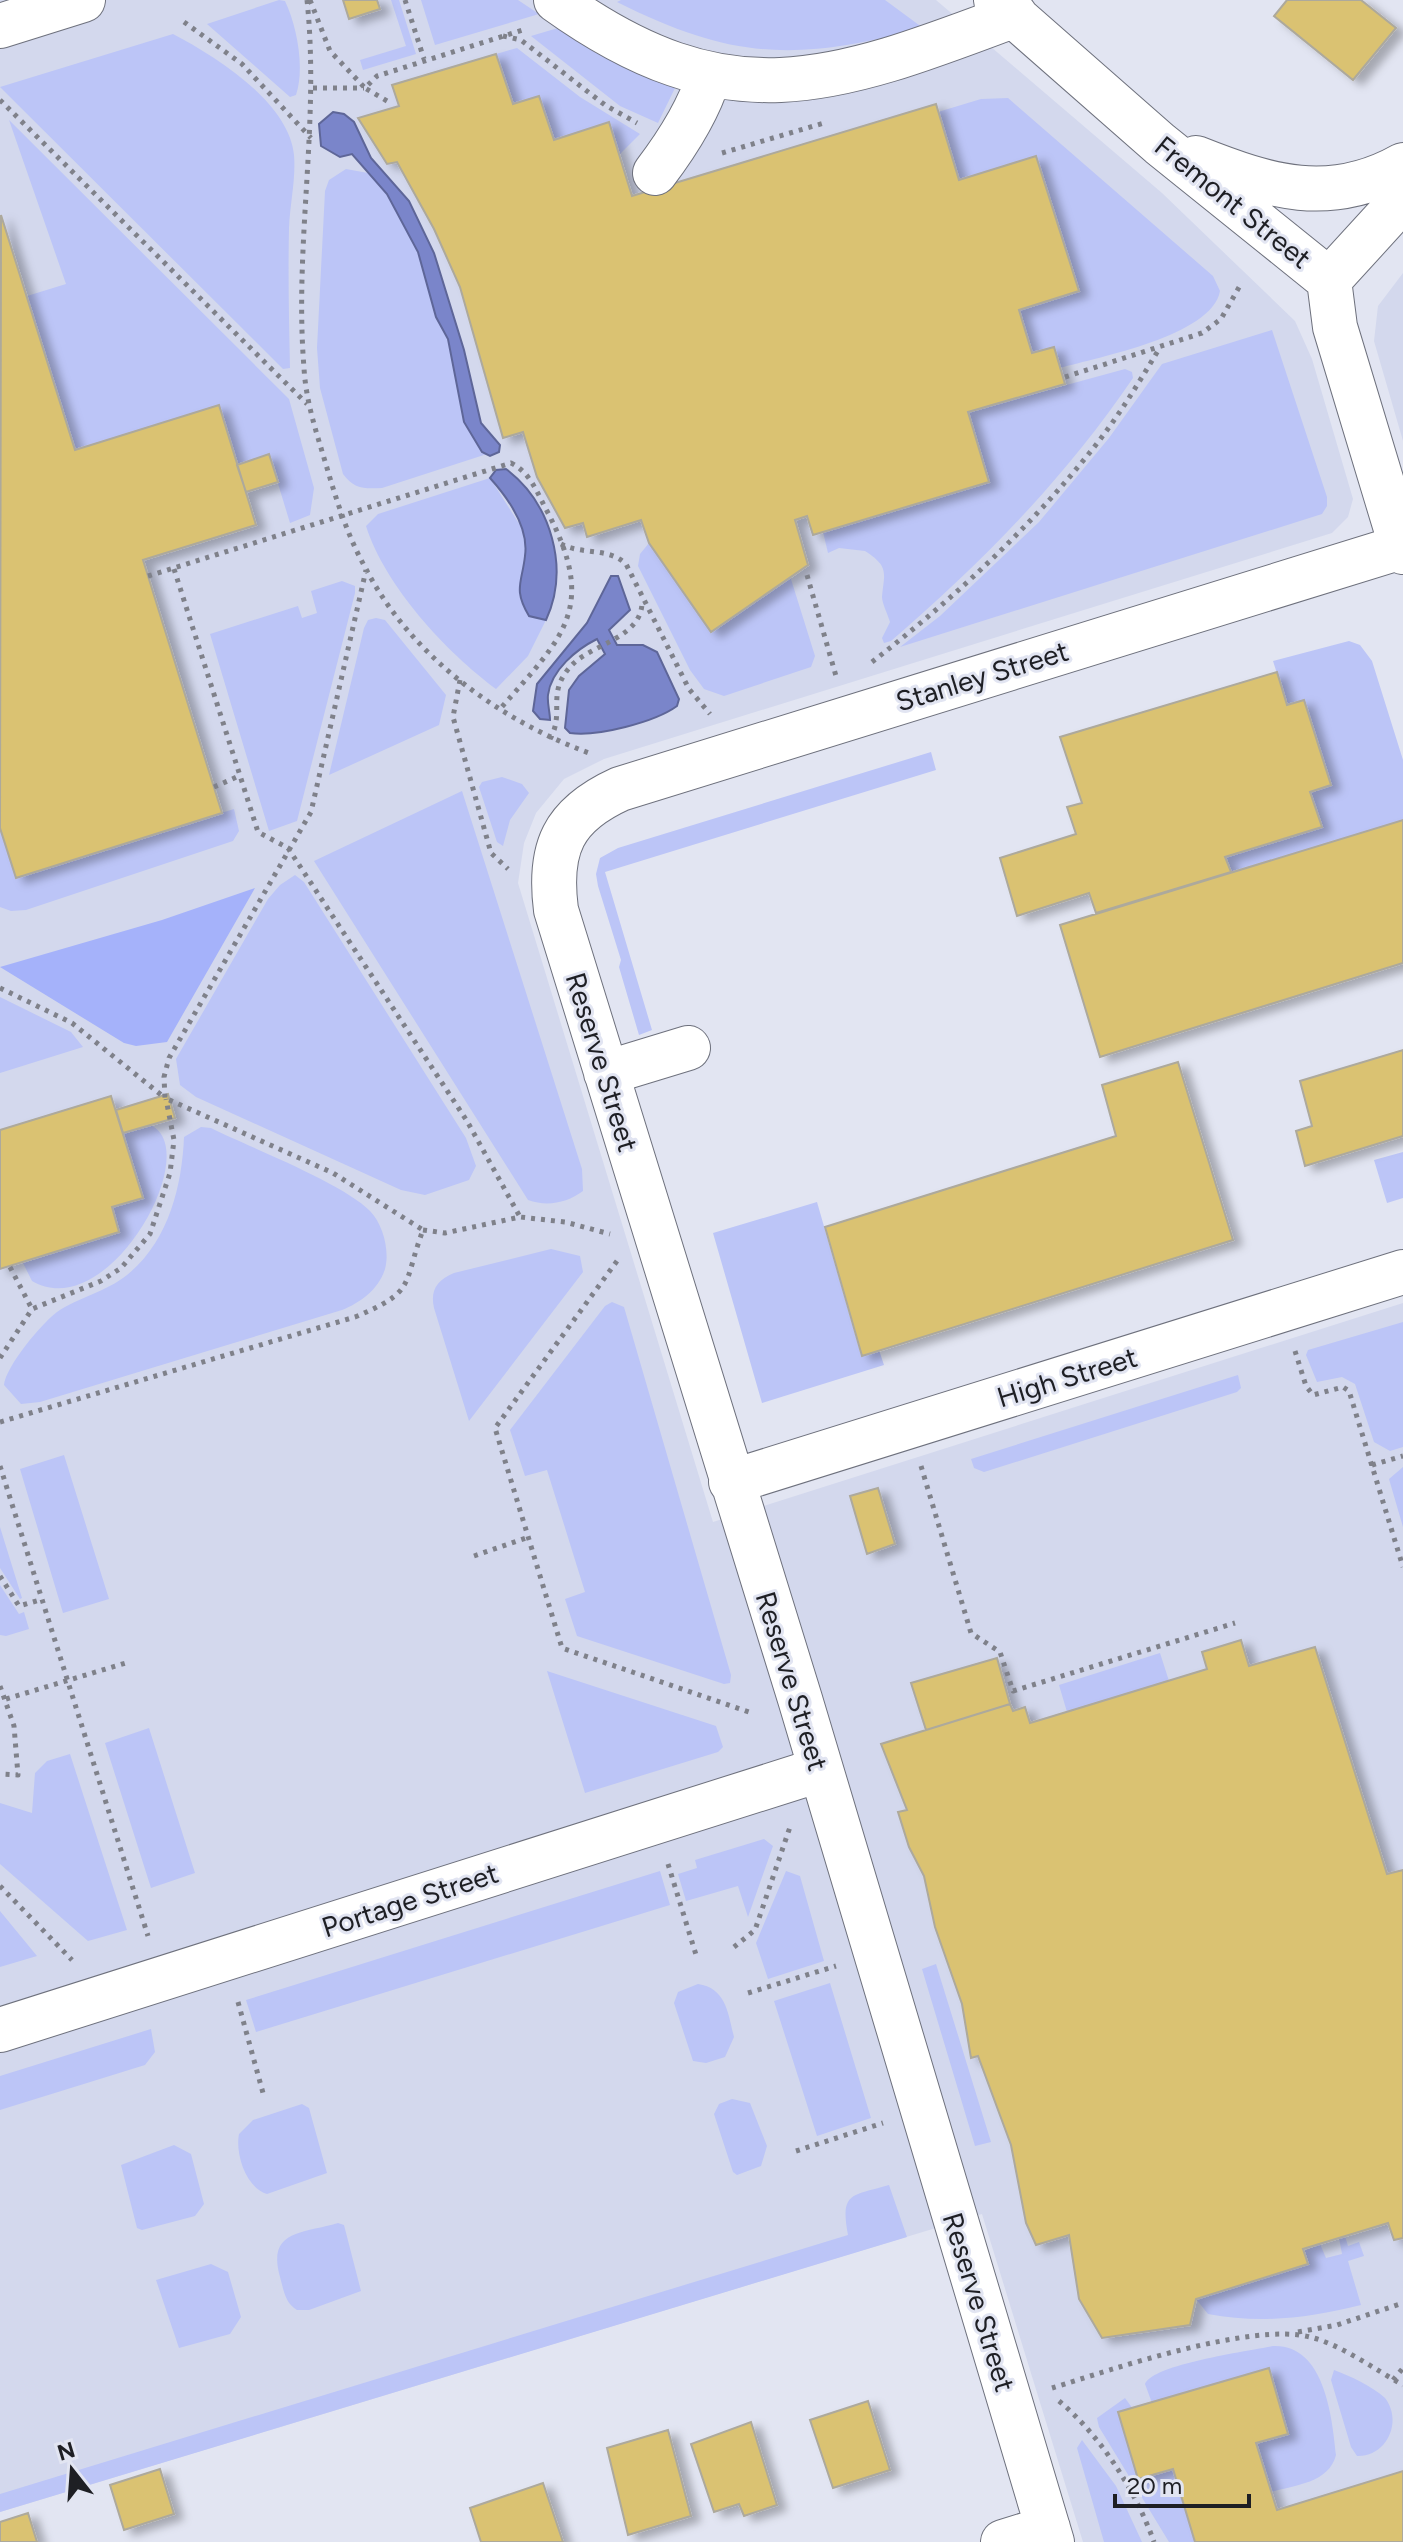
<svg xmlns="http://www.w3.org/2000/svg" width="1403" height="2542" viewBox="0 0 1403 2542" font-family="Figtree,sans-serif">
  <style>
    .built { fill: #d3d8ed }
    .green { fill: #bcc5f7 }
    .forest { fill: #a5b2fa }
    .water { fill: #7a85ca; stroke: #5e6698; stroke-width: 2 }
    .building { fill: #dac272; stroke: #ada99c; stroke-width: 2; filter: url(#shadow) }
    .lines { fill: none; stroke-linecap: round; stroke-linejoin: round }
    .minor-casing { stroke: #6e717d; stroke-width: 46 }
    .path { stroke: #7f818a; stroke-width: 5; stroke-dasharray: 4 6; stroke-linecap: butt }
    .minor { stroke: #fff; stroke-width: 44 }
    .labels { text-anchor: middle; dominant-baseline: central; stroke-width: 6; stroke-linejoin: round; paint-order: stroke }
    .street-label { font-size: 28px; fill: #1e1f24; stroke: #e2e5f2 }
  </style>
  <defs>
    <filter id="shadow"><feDropShadow dx="9" dy="5" stdDeviation="4" flood-color="#0004"/></filter>
  </defs>
  <rect width="100%" height="100%" fill="#e2e5f2"/>
  <path class="built" d="M0 0H936L1162 193 1295 321 1312 359 1353 499 1348 517 1332 533 604 759 564 779 536 813 524 843 518 883 713 1522 1403 1303V2542H1083L982 2214 0 2512Z
    M1403 273V441L1374 341 1378 306Z"/>
  <path class="green" d="M279 0 285 1C297 26 305 68 296 95L290 97 207 24Z
    M391 0H399L416 54 363 70 360 60 406 46Z
    M421 0H518L539 14 435 45Z
    M621 0H885L923 28C797 61 735 61 617 2Z
    M558 28 596 53 675 88 658 123 620 106 531 36Z
    M173 34C215 56 289 102 294 155 296 179 290 203 289 228 288 275 289 321 290 368L283 369 0 87Z
    M517 48 580 97 640 134 619 155 554 140 539 96 513 104 496 54Z
    M1008 98 1213 276 1220 291C1212 336 1098 357 1060 368L1054 347 1032 353 1019 310 1079 291 1035 156 959 180 938 112 981 99Z
    M9 120 289 399 314 488 310 515 290 523 269 454 237 465 218 405 75 450 27 296 66 284Z
    M346 169 368 173 387 194 418 252 436 317 448 339 464 422 487 454 382 488C364 489 354 489 343 474L320 388 317 348 325 191 329 180Z
    M1272 330 1327 497V506L1322 514 900 647 940 616 1039 522 1109 438 1162 364Z
    M1125 369 1132 372 1133 378C1065 478 983 562 891 641L884 643 882 638 890 622C888 615 882 603 882 597 884 573 890 567 865 551L839 548 828 553 823 532 989 482 968 412Z
    M490 478 525 533 530 616 546 620 528 656 496 689C446 652 385 586 366 526L378 514Z
    M649 543 711 632 790 576 815 656 811 667 724 696 704 689 690 670 638 566 640 554Z
    M342 581 355 586V593L297 821 269 831 210 634 298 606 302 618 317 613 311 591Z
    M376 618 385 620 446 695 439 725 329 775 364 628 368 620Z
    M1349 641 1360 645 1372 661 1403 760V820L1231 872 1225 857 1321 827 1310 792 1331 785 1304 701 1287 705 1273 661Z
    M931 752 936 770 605 872 652 1030 639 1035 619 967 621 960 598 886 596 874 600 858 618 848Z
    M502 777 522 784 529 793 510 820 503 846 497 842 479 787 482 782Z
    M462 791 582 1169 583 1191C567 1203 547 1207 528 1200L314 861Z
    M234 809 239 831 233 841 26 910 11 911 0 907V829L16 878Z
    M295 875 304 882 466 1138 476 1166 469 1180 425 1195 401 1190 196 1097 180 1085 176 1059 268 899 280 885Z
    M0 997 71 1032 83 1047 0 1073Z
    M150 1125C206 1148 109 1326 32 1281L23 1263 119 1232 112 1207 143 1197 123 1133Z
    M201 1127 211 1128C249 1147 343 1183 370 1211 383 1224 390 1251 385 1269 379 1289 360 1303 342 1310L40 1402 21 1404 4 1385C6 1366 42 1323 57 1312 79 1297 106 1292 127 1275 168 1242 182 1187 184 1137Z
    M1403 1152V1198L1387 1203 1374 1160Z
    M817 1202 861 1355 879 1350 884 1365 762 1403 713 1233Z
    M551 1249 580 1256 583 1272 469 1421 434 1308C430 1290 437 1280 454 1273Z
    M612 1302 624 1307 731 1675 730 1683 724 1684 577 1636 565 1599 585 1592 547 1470 525 1476 510 1430 605 1306Z
    M1403 1322V1447L1390 1451 1374 1442 1355 1384 1342 1377 1317 1382 1306 1355 1308 1350Z
    M1238 1375 1241 1388 1237 1392 984 1472 974 1468 971 1459Z
    M64 1455 109 1599 63 1613 20 1469Z
    M1403 1467V1527L1389 1479Z
    M0 1527 22 1598 20 1599 0 1568Z
    M0 1585 19 1614 24 1612 29 1629 6 1636 0 1635Z
    M1160 1653 1169 1681 1067 1712 1059 1685Z
    M547 1671 716 1726 723 1747 718 1752 585 1793Z
    M149 1728 195 1873 151 1888 105 1743Z
    M70 1754 127 1930 88 1941 0 1864V1803L32 1813 35 1773 47 1761Z
    M764 1839 773 1846 748 1917 738 1886 686 1901 678 1874 697 1868 695 1860Z
    M660 1871 670 1905 256 2032 246 2000Z
    M786 1871 800 1876 824 1961 768 1979 756 1943Z
    M0 1911 37 1956 0 1967Z
    M936 1964 991 2142 975 2146 922 1969Z
    M830 1983 871 2118 817 2136 774 2001Z
    M698 1984C726 1988 728 2013 734 2037L725 2057 706 2063 693 2061 674 2003 678 1992Z
    M151 2029 155 2052 145 2065 0 2110V2076Z
    M732 2099 750 2103 767 2146 761 2166 737 2175 733 2172 714 2114 719 2104Z
    M302 2104 309 2108 327 2173 267 2194C246 2188 235 2154 239 2134L253 2120Z
    M174 2145 191 2154 204 2204 195 2216 142 2230 137 2228 121 2165Z
    M889 2185 907 2237 0 2512V2494L848 2235C840 2192 851 2196 889 2185Z
    M338 2223 344 2225 361 2291 309 2310H297C285 2303 284 2291 280 2277 267 2230 301 2234 338 2223Z
    M1345 2236 1348 2246 1359 2242 1364 2256 1348 2261 1361 2305C1309 2318 1261 2324 1208 2314L1196 2299 1320 2244 1326 2258 1342 2254 1339 2238Z
    M211 2264 228 2272 241 2317 230 2334 179 2348 156 2280Z
    M1273 2346C1324 2344 1332 2415 1336 2455 1329 2483 1295 2485 1271 2492L1256 2443 1288 2434 1268 2368 1152 2403 1145 2384C1153 2364 1249 2351 1273 2346Z
    M1334 2370C1350 2376 1372 2386 1385 2398 1403 2421 1387 2457 1357 2456L1351 2447 1331 2380Z
    M1125 2398 1133 2409 1138 2479 1173 2469 1195 2542H1169L1099 2427 1097 2418Z
    M1082 2440 1116 2486 1142 2542H1104L1077 2448Z"/>
  <path class="forest" d="M255 888 167 1042 136 1046 124 1043 0 967 162 920Z"/>
  <path class="water" d="M333 112 344 114 354 122 371 158 409 201 434 253 464 350 481 423 500 445 499 452 490 456 482 452 464 422 448 339 436 317 418 252 387 194 352 154 340 157 321 146 319 124Z
    M506 469C551 503 570 568 546 620L529 616C513 589 522 583 525 556 529 528 508 498 490 478L496 470Z
    M611 576H618L630 610 609 630 617 645H643L657 652 679 699 677 706C655 722 597 737 570 733L565 728 569 690 579 676 605 654 597 639C577 649 551 670 548 695 547 703 550 712 550 720L540 719 533 711 537 684 587 623Z"/>
  <path class="building" d="M343 0H377L380 9 349 19Z
    M1287 0H1361L1396 28 1353 80 1274 16Z
    M496 54 513 104 539 96 554 140 609 122 632 196 936 104 959 180 1036 156 1079 291 1019 310 1032 353 1054 347 1065 384 968 412 989 482 813 535 807 516 795 520 808 565 711 632 649 543 641 520 587 537 583 523 565 528 537 477 523 432 503 438 460 287 434 229 397 162 387 164 358 118 399 106 392 85Z
    M1 215 75 450 219 405 256 525 143 560 222 813 16 878 0 828Z
    M269 454 278 482 246 492 237 465Z
    M1277 672 1287 705 1304 700 1331 785 1310 792 1322 827 1225 857 1231 872 1096 913 1089 893 1017 916 1000 858 1076 834 1067 807 1082 803 1060 737Z
    M1403 820V963L1100 1057 1060 925Z
    M1403 1050V1136L1305 1166 1296 1131 1312 1126 1300 1081Z
    M1178 1062 1233 1240 862 1356 825 1227 1116 1136 1102 1085Z
    M168 1094 175 1118 123 1133 116 1110Z
    M111 1096 143 1198 112 1207 119 1232 0 1269V1130Z
    M878 1488 895 1544 867 1554 850 1496Z
    M1241 1640 1249 1666 1315 1647 1387 1874 1403 1870V2238L1394 2240 1388 2223 1303 2249 1308 2264 1196 2299 1190 2325 1102 2338 1079 2299 1069 2235 1036 2245 1026 2223 1011 2145 978 2056 971 2058 962 2004 935 1927 924 1876 909 1847 898 1812 907 1810 881 1744 1010 1704 1013 1711 1025 1707 1030 1723 1050 1717 1207 1669 1202 1652Z
    M997 1658 1010 1704 926 1730 911 1683Z
    M1269 2368 1288 2434 1256 2443 1277 2510 1403 2471V2542H1195L1173 2469 1138 2479 1118 2412Z
    M868 2401 890 2470 833 2488 810 2420Z
    M751 2422 777 2505 744 2516 739 2504 714 2512 691 2444Z
    M668 2430 691 2516 628 2535 607 2448Z
    M160 2469 174 2514 124 2530 110 2485Z
    M543 2483 563 2542H481L470 2508Z
    M28 2513 37 2542H0V2522Z"/>
  <g class="lines">
    <defs>
      <path id="minor" d="M556 0C729 124 832 84 1015 15
        M996 0 1160 144 1329 280 1335 327 1403 552
        M0 26 83 0
        M1196 158C1269 187 1330 206 1403 165
        M655 173C677 144 698 112 709 76
        M1329 280 1403 199
        M606 1073 688 1048
        M731 1482 1403 1272
        M0 2030 819 1770
        M1003 2542 1048 2528
        M1052 2542 800 1699 556 910C548 848 563 815 620 789L1401 547"/>
    </defs>
    <use href="#minor" class="minor-casing"/>
    <path class="path" d="M307 0C320 123 294 245 304 368 306 403 317 434 327 468 337 502 348 537 366 569 411 656 499 720 589 753
      M310 0 330 51 365 88
      M405 0 424 59
      M184 22 242 64 311 138
      M503 36 521 40 605 105 637 123
      M313 88H364
      M0 100 307 404
      M387 101 365 88 377 76 526 29
      M722 153 824 123
      M1065 377 1202 333 1221 319 1242 282
      M561 544C582 555 608 547 626 564L689 689 710 714
      M174 569 258 832 288 848 467 1121 520 1217
      M807 575 836 676
      M148 576 511 463C531 473 537 493 547 511 598 608 564 636 500 709
      M872 662C952 600 1028 530 1091 451 1117 419 1138 384 1159 349
      M460 680 453 717 491 853 508 869
      M550 739C566 711 544 692 574 663 594 644 642 637 642 602
      M214 787 239 776
      M0 988 72 1023 165 1098 164 1077 169 1058 311 812 366 570
      M423 1230 445 1233 520 1217 565 1222 610 1234
      M617 1261 495 1428 562 1648 752 1713
      M10 1267 32 1309
      M1295 1351 1306 1386 1313 1395 1343 1387 1349 1391 1403 1567
      M0 1358 32 1309 101 1281 121 1268 150 1234 170 1173 174 1140 166 1099
      M0 1422 355 1317C417 1291 402 1286 423 1230L333 1173 165 1098
      M1372 1465 1403 1456
      M0 1466 148 1936
      M921 1466 971 1633 1000 1652 1013 1691 1235 1623
      M474 1556 529 1537
      M0 1576 19 1606 40 1600
      M0 1686 14 1726 18 1775 0 1774
      M6 1699 129 1662
      M668 1864 697 1958
      M0 1886 72 1960
      M734 1947 755 1930 791 1824
      M748 1993 836 1966
      M238 2002 263 2093
      M796 2151 883 2123
      M1298 2332 1337 2325 1403 2303
      M1393 2380 1403 2368
      M1052 2388C1113 2369 1251 2322 1310 2337 1342 2345 1374 2369 1403 2385
      M1059 2401C1100 2435 1136 2491 1154 2542"/>
    <use href="#minor" class="minor"/>
  </g>
  <g class="labels">
    <g class="street-label">
      <text transform="translate(1233 202) rotate(39)">Fremont Street</text>
      <text transform="translate(982 676) rotate(-17)">Stanley Street</text>
      <text transform="translate(602 1062) rotate(73)">Reserve Street</text>
      <text transform="translate(1067 1377) rotate(-17)">High Street</text>
      <text transform="translate(792 1681) rotate(73)">Reserve Street</text>
      <text transform="translate(410 1900) rotate(-18)">Portage Street</text>
      <text transform="translate(979 2302) rotate(73)">Reserve Street</text>
    </g>
  </g>
  <g transform="translate(72 2470) rotate(343)" stroke="#e2e5f2" stroke-width="6" paint-order="stroke">
  <path d="M0-6L14 30L0 20L-14 30Z" fill="#1e1f24"/>
  <text y="-12" font-size="22" font-weight="bold" text-anchor="middle" fill="#1e1f24">N</text>
  </g>
  <path d="M1115 2494v12h134v-12" fill="none" stroke="#1e1f24" stroke-width="4"/>
  <text x="1127" y="2494" font-size="24" fill="#1e1f24" stroke="#e2e5f2" stroke-width="6" paint-order="stroke">20 m</text>
</svg>
